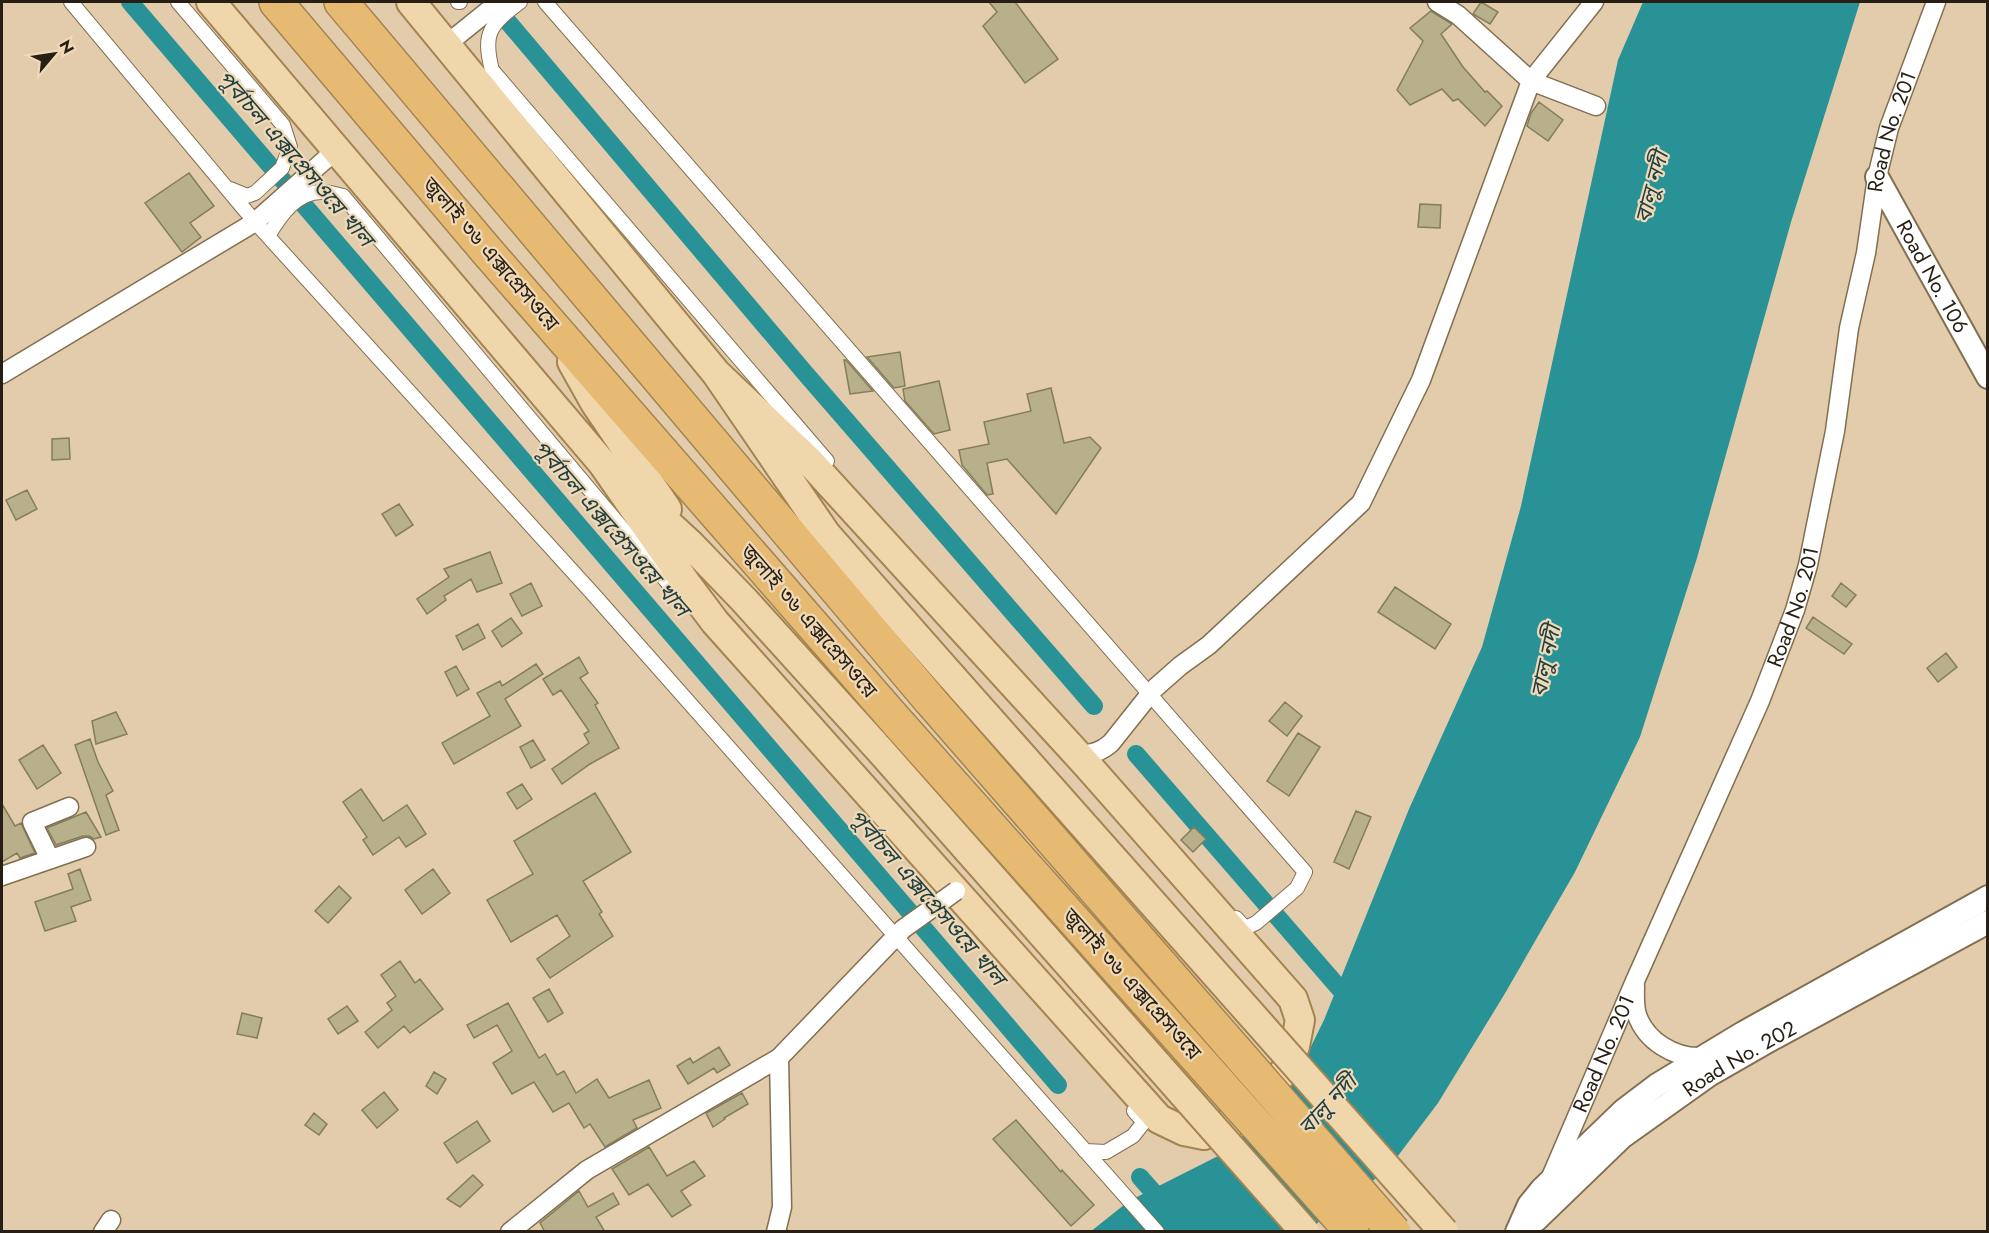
<svg xmlns="http://www.w3.org/2000/svg" width="1989" height="1233" viewBox="0 0 1989 1233" font-family="Jost,'Noto Sans Bengali',sans-serif">
  <style>
    .water { fill: #299296 }
    .lines { fill: none; stroke-linecap: round; stroke-linejoin: round }
    .canal { stroke: #299296; stroke-width: 18 }
    .building { fill: #b7b08b; stroke: #847d5a; stroke-width: 1.5 }
    .pedestrian-casing { stroke: #826f50; stroke-width: 16 }
    .minor-casing { stroke: #826f50; stroke-width: 21 }
    .tertiary-casing { stroke: #826f50; stroke-width: 26 }
    .primary-casing { stroke: #a38451; stroke-width: 32 }
    .motorway-casing { stroke: #a38451; stroke-width: 36 }
    .pedestrian { stroke: #fff; stroke-width: 14 }
    .minor { stroke: #fff; stroke-width: 18 }
    .tertiary { stroke: #fff; stroke-width: 22 }
    .primary { stroke: #f0d6ab; stroke-width: 28 }
    .motorway { stroke: #e6ba73; stroke-width: 33 }
    .minor-bridge-casing { stroke: #826f50; stroke-width: 21; stroke-linecap: butt }
    .primary-bridge-casing { stroke: #a38451; stroke-width: 32; stroke-linecap: butt }
    .motorway-bridge-casing { stroke: #a38451; stroke-width: 36; stroke-linecap: butt }
    .minor-bridge { stroke: #fff; stroke-width: 18 }
    .primary-bridge { stroke: #f0d6ab; stroke-width: 28 }
    .motorway-bridge { stroke: #e6ba73; stroke-width: 33 }
    .labels { text-anchor: middle; dominant-baseline: central; stroke-width: 4.5; stroke-linejoin: round; paint-order: stroke }
    .street-label { font-size: 21px; fill: #271f13; stroke: #efd9b8 }
    .water-label { font-size: 22px; font-style: italic; fill: #203f40; stroke: #efd9b8 }
  </style>
  <rect width="100%" height="100%" fill="#e2ccab"/>
  <path class="water" d="M1643 2H1860L1791 222 1697 558 1640 737 1575 872 1504 995 1438 1103 1388 1169 1307 1231 1090 1232 1129 1201 1228 1151 1291 1087 1324 1020 1409 809 1482 647 1521 506 1618 60Z"/>
  <g class="lines">
    <path class="canal" d="M130 2 1058 1085
      M492 3 805 373 1094 706
      M1136 754 1353 1004
      M1140 1177 1188 1232"/>
  </g>
  <path class="building" d="M989 2H1015L1058 59 1025 83 983 26 997 12Z
    M1481 2 1498 12 1490 24 1473 14Z
    M1431 11 1452 24 1441 34 1463 67 1485 92 1487 91 1502 106 1485 126 1458 99 1453 101 1442 89 1410 105 1397 90 1423 41 1410 28Z
    M1539 102 1563 120 1548 141 1527 126 1531 113Z
    M189 173 214 206 190 223 201 237 182 252 145 203Z
    M1420 204 1441 205 1440 228 1418 227Z
    M900 352 905 386 894 388 867 357Z
    M844 360H846L873 391 850 394Z
    M939 381 950 430 934 434 905 401 903 389Z
    M1051 388 1064 443 1090 437 1101 448 1056 514 1007 459 987 463 993 494 987 495 962 465 959 450 989 444 984 422 1031 411 1027 394Z
    M69 438 70 459 52 460V439Z
    M27 490 37 509 16 520 6 500Z
    M399 504 413 525 396 536 382 514Z
    M490 552 502 583 477 592 471 579 444 596 446 600 427 614 417 599 449 577 444 569Z
    M531 583 542 606 522 616 510 594Z
    M1841 583 1856 595 1846 607 1832 596Z
    M1395 587 1451 624 1435 649 1378 612Z
    M1813 617 1852 644 1844 654 1806 628Z
    M511 618 522 633 502 647 492 631Z
    M478 624 485 638 463 650 456 636Z
    M1946 653 1957 667 1938 682 1927 668Z
    M579 657 588 673 580 678 598 703 595 705 619 748 590 764 562 784 552 769 589 743 584 734 589 731 561 690 553 695 543 679Z
    M536 664 543 674 505 699 521 726 454 764 442 743 490 716 477 693 500 681 502 686Z
    M456 666 469 689 457 696 445 672Z
    M1285 702 1302 716 1287 736 1269 721Z
    M116 712 127 734 96 744 92 721Z
    M1298 733 1320 747 1289 796 1267 781Z
    M90 739 98 762 113 791 106 795 119 830 106 835 75 745Z
    M533 740 545 760 531 768 520 747Z
    M43 745 61 773 37 789 19 760Z
    M522 784 532 799 517 809 507 793Z
    M361 789 383 821 407 805 426 834 406 847 399 837 373 855 363 840 367 837 343 802Z
    M595 793 631 852 583 881 602 912 599 914 613 936 550 978 537 959 570 936 557 915 511 942 487 900 533 874 514 841Z
    M2 804 15 826 21 823 35 853 20 858 17 853 2 862Z
    M1356 811 1371 817 1349 869 1334 862Z
    M86 812 101 837 94 839 89 836H83L56 845 47 828Z
    M1194 827 1206 839 1193 852 1181 840Z
    M80 869 91 900 71 907 76 921 45 931 35 902 73 889 68 874Z
    M433 869 450 893 422 914 405 890Z
    M339 886 351 898 328 923 315 911Z
    M400 961 415 983 420 979 443 1009 410 1033 404 1026 378 1048 365 1032 392 1010 387 1003 396 996 381 975Z
    M549 989 563 1013 548 1022 533 998Z
    M508 1003 539 1058 545 1054 557 1075 564 1071 576 1093 597 1079 609 1098 649 1080 661 1108 633 1120 637 1128 605 1147 590 1124 584 1128 569 1103 553 1112 534 1082 512 1094 493 1063 512 1051 497 1025 474 1038 467 1025Z
    M347 1006 358 1021 338 1034 328 1019Z
    M242 1013 262 1018 257 1038 237 1034Z
    M719 1047 730 1065 717 1073 714 1068 688 1084 677 1066 690 1058 693 1063Z
    M434 1072 446 1079 437 1094 426 1086Z
    M384 1092 398 1110 377 1128 362 1110Z
    M742 1093 748 1104 724 1118 725 1119 713 1127 706 1113Z
    M314 1113 327 1124 319 1135 305 1125Z
    M1016 1120 1061 1172 1062 1170 1094 1205 1071 1226 993 1139Z
    M477 1121 490 1141 457 1163 444 1143Z
    M649 1147 667 1176 694 1161 705 1176 681 1191 691 1205 672 1217 648 1184 629 1195 612 1169Z
    M473 1175 483 1185 460 1207 447 1199Z
    M579 1191 588 1207 613 1193 619 1204 596 1217 605 1232H545L540 1223Z"/>
  <g class="lines">
    <defs>
      <path id="pedestrian" d="M71 2 255 222 594 595 1157 1232
        M178 2 283 125 290 147 282 168 255 193 247 196 230 189
        M458 2H460
        M520 2C491 24 482 32 492 70L827 461
        M545 2 1305 872 1297 888 1256 923 1245 928 1236 918
        M268 236C280 216 297 190 324 192 330 192 337 195 343 196L684 602
        M1085 1151 1106 1152 1133 1136 1144 1122 1134 1111"/>
      <g id="minor">
        <path d="M1437 2 1458 15 1531 81 1596 106"/>
        <path d="M447 44 499 2"/>
        <path d="M2 374 255 222 336 150"/>
        <path d="M1078 755C1092 754 1101 752 1111 743L1154 689 1180 666 1209 645 1361 503 1421 380 1531 81 1594 2"/>
        <path d="M50 859 32 822 69 807"/>
        <path d="M2 876 86 847"/>
        <path d="M1635 986C1635 995 1634 1005 1637 1015 1646 1041 1674 1058 1701 1057"/>
        <path id="s1" d="M1551 1177 1635 981 1760 701 1795 610 1808 565 1835 431 1849 328 1866 253 1877 177 1889 128 1936 2"/>
        <path d="M103 1232 111 1220"/>
        <path d="M510 1232 587 1170 779 1058 903 929"/>
        <path d="M776 1232 782 1207 779 1058"/>
      </g>
      <g id="tertiary">
        <path id="s2" d="M1877 177 1988 377"/>
        <path id="s3" d="M1518 1231 1536 1220 1622 1137 1709 1075 1770 1040 1988 922"/>
        <path d="M1517 1232 1529 1205 1542 1189 1624 1110 1657 1085 1743 1033 1988 897"/>
      </g>
      <path id="primary" d="M211 2 603 464 690 544 744 600 878 748
        M411 2 716 373 826 534 952 677
        M572 362 595 403 667 509
        M603 464 688 586 715 622 1159 1119 1184 1131 1204 1135 1236 1120 1286 1070 1295 1046 1300 1020 1293 999 1088 766 810 462 716 373"/>
      <path id="motorway" d="M276 2 486 250 899 724
        M341 2 929 699"/>
    </defs>
    <use href="#pedestrian" class="pedestrian-casing"/>
    <use href="#minor" class="minor-casing"/>
    <use href="#tertiary" class="tertiary-casing"/>
    <use href="#primary" class="primary-casing"/>
    <use href="#motorway" class="motorway-casing"/>
    <use href="#pedestrian" class="pedestrian"/>
    <use href="#minor" class="minor"/>
    <use href="#tertiary" class="tertiary"/>
    <use href="#primary" class="primary"/>
    <use href="#motorway" class="motorway"/>
    <defs>
      <path id="minor-bridge" d="M903 929 956 891"/>
      <path id="primary-bridge" d="M952 677 1444 1232
        M878 748 1305 1232"/>
      <path id="motorway-bridge" d="M929 699 1394 1232
        M899 724 1352 1232"/>
    </defs>
    <use href="#minor-bridge" class="minor-bridge-casing"/>
    <use href="#primary-bridge" class="primary-bridge-casing"/>
    <use href="#motorway-bridge" class="motorway-bridge-casing"/>
    <use href="#minor-bridge" class="minor-bridge"/>
    <use href="#primary-bridge" class="primary-bridge"/>
    <use href="#motorway-bridge" class="motorway-bridge"/>
  </g>
  <g class="labels">
    <g class="street-label">
      <text stroke="none"><textPath href="#s1" startOffset="1106">Road No. 201</textPath></text>
      <text transform="translate(491 254) rotate(49)">জুলাই ৩৬ এক্সপ্রেসওয়ে</text>
      <text stroke="none"><textPath href="#s2" startOffset="114">Road No. 106</textPath></text>
      <text stroke="none"><textPath href="#s1" startOffset="620">Road No. 201</textPath></text>
      <text transform="translate(809 621) rotate(49)">জুলাই ৩৬ এক্সপ্রেসওয়ে</text>
      <text transform="translate(1132 984) rotate(48)">জুলাই ৩৬ এক্সপ্রেসওয়ে</text>
      <text stroke="none"><textPath href="#s1" startOffset="134">Road No. 201</textPath></text>
      <text stroke="none"><textPath href="#s3" startOffset="282">Road No. 202</textPath></text>
    </g>
    <g class="water-label">
      <text transform="translate(296 158) rotate(49)">পূর্বাচল এক্সপ্রেসওয়ে খাল</text>
      <text transform="translate(1651 187) rotate(-75)">বালু নদী</text>
      <text transform="translate(612 528) rotate(49)">পূর্বাচল এক্সপ্রেসওয়ে খাল</text>
      <text transform="translate(1545 661) rotate(-78)">বালু নদী</text>
      <text transform="translate(928 897) rotate(49)">পূর্বাচল এক্সপ্রেসওয়ে খাল</text>
      <text transform="translate(1327 1104) rotate(-47)">বালু নদী</text>
    </g>
  </g>
  <rect width="1989" height="1233" fill="none" stroke="#271f13" stroke-width="6"/>
  <g transform="translate(54 54) rotate(61)" stroke="#efd9b8" stroke-width="4.5" paint-order="stroke">
  <path d="M0-4.5L10 22L0 15L-10 22Z" fill="#271f13"/>
  <text y="-9" font-size="16" font-weight="bold" text-anchor="middle" fill="#271f13">N</text>
  </g>
</svg>
